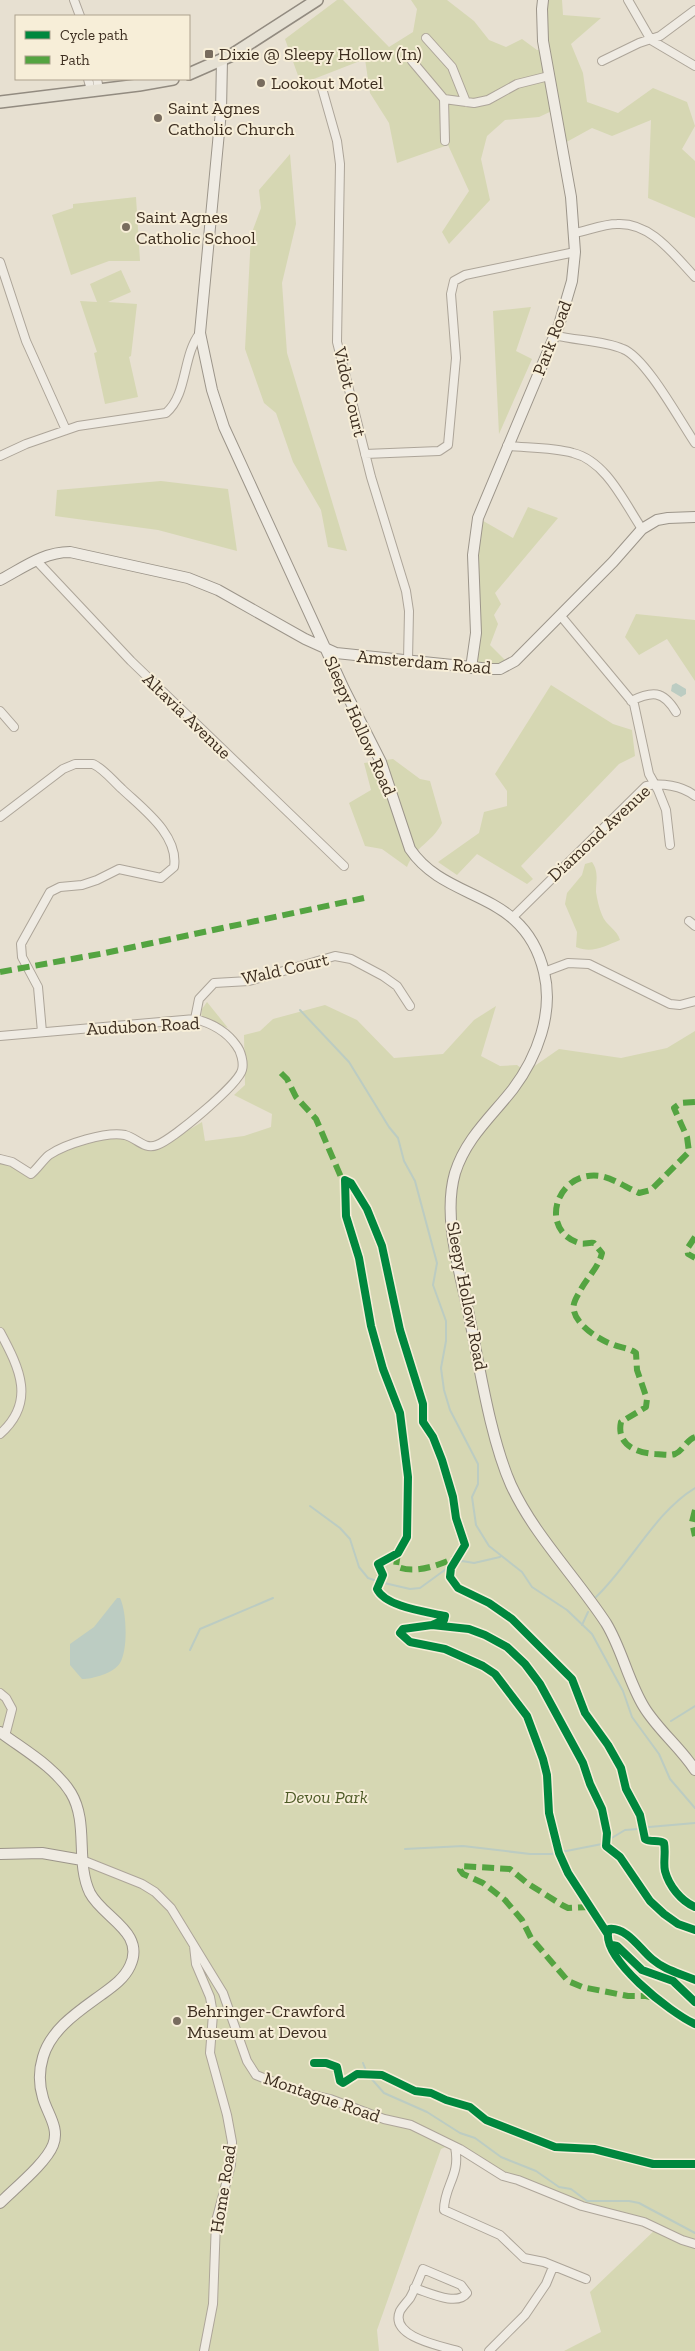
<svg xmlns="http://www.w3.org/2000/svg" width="695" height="2351" viewBox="0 0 695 2351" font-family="'Zilla Slab',serif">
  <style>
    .green { fill: #d6d7b3 }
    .water { fill: #bcccc2 }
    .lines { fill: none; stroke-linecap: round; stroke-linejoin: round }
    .stream { stroke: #bcccc2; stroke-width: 2 }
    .street-casing { stroke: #ada599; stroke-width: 10 }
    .secondary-casing { stroke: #9c958a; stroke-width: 12 }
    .primary-casing { stroke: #928b80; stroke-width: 14 }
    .street { stroke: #efebe3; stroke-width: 8 }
    .secondary { stroke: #efebe3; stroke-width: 10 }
    .primary { stroke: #e6e1d4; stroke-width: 11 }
    .quiet { stroke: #54a441; stroke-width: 6; stroke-dasharray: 12 6; stroke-linecap: butt }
    .cycleway-casing { stroke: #f7eed8; stroke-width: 11 }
    .cycleway { stroke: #00873e; stroke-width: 8 }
    .poi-dot { fill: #786c5e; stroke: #f7eed8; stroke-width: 2 }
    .labels { text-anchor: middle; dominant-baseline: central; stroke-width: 4; stroke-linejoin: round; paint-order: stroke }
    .poi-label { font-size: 18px; fill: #3d2e20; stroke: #f7eed8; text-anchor: start }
    .street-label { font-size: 18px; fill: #3d2e20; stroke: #f7eed8 }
    .park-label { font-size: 18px; font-style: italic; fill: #4d5a26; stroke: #f7eed8 }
  </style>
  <rect width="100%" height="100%" fill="#e7e0d1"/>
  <path class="green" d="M337 0H343L389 47 413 32 417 9 411 0H447L474 21 489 40 506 47 522 39 537 50 544 49 543 0H562L563 15 601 18 571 44 583 73 587 102 618 113 653 88 687 102 695 126 682 149 695 161V218L648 198 651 120 612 136 592 128 561 145 554 110 539 117 505 120 487 136 481 159 490 200 449 244 442 232 469 191 448 145 397 163 389 123 370 93 365 59 301 84 285 39Z
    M290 154 296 224 282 283 287 353 347 551 328 547 321 510 293 462 276 413 264 403 245 349 251 235 261 208 259 190Z
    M136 197 140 261H109L71 275 52 215 73 208V204Z
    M121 270 131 292 108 302 137 304 131 356 129 357 138 397 105 404 94 353 97 352 80 301 97 302 90 284Z
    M531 307 516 351 532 359 499 434 493 311Z
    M161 481 228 489 237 551 158 530 55 516 57 490Z
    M528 507 558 518 495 593 501 604 494 615 498 624 490 645 510 665 471 668 478 518 513 538Z
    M636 614 695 620V681L667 639 639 655 625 637Z
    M551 685 613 724 632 730 635 756 619 764 521 866 533 879 527 884 477 854 457 875 438 862 479 833 484 812 507 806V791L495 774Z
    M393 759 420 779 430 781 442 823C431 844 416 845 407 867L382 849 365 846 349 803 371 790 364 763Z
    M592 862C599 872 596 880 596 892 597 899 599 908 602 915 606 926 617 929 620 940 605 946 592 954 576 947L577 932 565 904 567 893 582 875 585 864Z
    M207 1002 228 1028 201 1018 202 1009Z
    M325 1005 357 1020 394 1058 443 1054 474 1020 496 1006 481 1056 500 1066 517 1065 526 1072 559 1049 621 1058 667 1048 695 1031V2351H564L601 2332 590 2292 657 2228 518 2180 450 2145 441 2149 377 2330 379 2351H0V1159L26 1173 61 1148 115 1135 160 1147 202 1122 205 1141 244 1136 271 1127 272 1114 234 1095 245 1085 244 1035 260 1031 273 1019Z"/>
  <path class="water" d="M676 683 686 689V694L681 697 671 691 672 685Z
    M117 1598H120C127 1612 128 1650 120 1663 114 1673 93 1679 82 1679L70 1665V1644L94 1627Z"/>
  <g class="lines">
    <path class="stream" d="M300 1010 349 1062 389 1127 398 1138 404 1161 415 1181 437 1263 433 1285 446 1321V1341L441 1368 444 1390 450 1410 478 1464V1484L472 1497 476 1525 489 1546 522 1572 532 1587 567 1610 592 1634 623 1691 632 1717 659 1754 670 1779 695 1808
      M310 1506 340 1528 350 1539 359 1567 368 1578 380 1582 410 1589 420 1588 453 1564 462 1561 474 1563 500 1557
      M596 1597C630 1565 655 1512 695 1488
      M582 1625 588 1612
      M190 1650 200 1629 273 1598
      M671 1721 695 1706
      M649 1827 695 1823
      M610 1839 625 1830 638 1829
      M405 1849 463 1846 530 1854H551L602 1844
      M363 2063 367 2073
      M369 2076 384 2093 427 2112 460 2133 475 2138 501 2157 536 2171 559 2187 571 2189 587 2201H629L639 2203 695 2233"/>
    <defs>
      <path id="street" d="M74 0 80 16
        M628 0 651 40 695 66
        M426 38 452 67 466 102
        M412 61 444 99 445 141
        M602 61 639 43 660 36 695 10
        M88 79 91 90
        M97 79 99 90
        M322 88 337 141 340 164 337 342 371 477 406 591 409 611 408 660
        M444 99 474 103 488 100 517 84 549 76
        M575 233C589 230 604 224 617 224 651 222 674 255 695 277
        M0 262 26 341 66 430
        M554 335C576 341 602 340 623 349 646 358 680 421 695 443
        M507 446C528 448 552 447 573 453 606 461 624 502 642 529
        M365 454 439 451 448 445 456 358 451 294 454 281 465 275 575 252
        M0 456 26 444 78 426 166 413C188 394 182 356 200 333
        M36 560 131 661 344 866
        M560 615 634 704 649 774 658 790 666 810 670 845
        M631 701C652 691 663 690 676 712
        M0 711 14 727
        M0 817 63 769 75 764H93C104 769 113 781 122 789 143 809 179 835 174 867L161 878 119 869 97 880 82 885 60 887 50 892 21 944 22 957 38 987 42 1032
        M513 917 646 786C660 782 683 786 695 796
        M689 921 695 926
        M544 972 568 963 589 964 670 1004 680 1005 695 1001
        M195 1019 199 999 214 983 249 981 335 956 351 959 383 976 397 986 410 1006
        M0 1036 195 1019C211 1023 226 1031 236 1045 241 1051 244 1063 242 1070 238 1085 173 1139 157 1145 144 1150 137 1138 125 1135 107 1131 65 1144 49 1155 42 1161 38 1168 31 1174L12 1162 0 1159
        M0 1332C20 1369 36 1402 0 1434
        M0 1693 6 1698 12 1709 5 1736
        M82 1860 142 1884 155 1892 171 1908 223 1993 247 2061 256 2075 296 2091 330 2099 384 2119 411 2125 460 2149 503 2176 518 2180 582 2206 644 2222 682 2240 695 2244
        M194 1946 196 1964 210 1997 213 2014 210 2053 227 2115 232 2142 231 2165 216 2221 213 2304 204 2351
        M455 2147C461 2176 444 2185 444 2210L500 2235 524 2258 544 2262 586 2279
        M414 2288C428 2292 457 2307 467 2293L461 2285 423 2269C419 2279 415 2289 410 2298 407 2302 403 2306 400 2311 389 2337 441 2346 458 2351
        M489 2351 525 2315 546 2284 553 2267"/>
      <path id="secondary" d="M222 59 221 111 200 333 212 390 224 427 344 689 381 762 410 849C447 904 524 888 544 972 554 1013 537 1057 513 1089 492 1116 466 1138 455 1173 443 1215 458 1265 467 1306 479 1361 489 1435 511 1485 534 1535 576 1577 606 1623 622 1649 628 1681 644 1707 658 1730 680 1747 695 1770
        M0 580C23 568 43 552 70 552L188 578 218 590 305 639 336 653 491 669H500L515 661 613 562 642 529 657 520 668 518 695 517
        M471 668 476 633 473 555 478 518 559 325 572 281 575 252 571 197 543 41 542 9 543 0
        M0 1732C24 1750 55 1767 71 1793 89 1823 75 1862 90 1893 103 1918 146 1932 130 1966 124 1979 112 1987 101 1995 79 2011 51 2029 43 2057 39 2070 39 2085 43 2098 47 2113 60 2128 53 2145 46 2163 15 2188 0 2203
        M0 1854 42 1853 82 1860"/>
      <path id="primary" d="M189 74 230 56 317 0
        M0 102 139 85 173 79"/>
    </defs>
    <use href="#street" class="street-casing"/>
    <use href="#secondary" class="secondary-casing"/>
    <use href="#primary" class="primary-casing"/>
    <use href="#street" class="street"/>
    <use href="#secondary" class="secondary"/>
    <use href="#primary" class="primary"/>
    <path class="quiet" d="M0 972 105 953 364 898
      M281 1073 287 1079 296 1097 316 1119 344 1184
      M695 1102 681 1103 674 1108 687 1137 689 1152 651 1190 639 1193C627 1188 613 1178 600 1176 556 1170 538 1230 579 1243 584 1245 589 1242 594 1243L602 1253C598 1269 586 1278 579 1293 576 1298 572 1305 574 1311 577 1326 601 1341 614 1345 622 1348 629 1348 636 1353L637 1370 647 1399 646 1407 621 1422C616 1445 637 1453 655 1454 662 1454 668 1456 675 1454 683 1451 686 1440 695 1437
      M695 1237 687 1249 688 1254 695 1258
      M695 1510 692 1522 695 1536
      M398 1553 396 1566C413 1575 440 1565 457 1557
      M590 1907 568 1908 562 1905 527 1883 510 1869 461 1866 460 1870 463 1874 483 1883 505 1900 522 1920 531 1938 568 1981 582 1987 628 1996H646L654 1998"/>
    <defs>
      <path id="cycleway" d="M432 1625 444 1620 445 1616C428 1612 385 1607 377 1589L383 1575 378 1564 398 1553 407 1537 408 1477 400 1413 383 1369 371 1326 359 1258 346 1216 345 1180 351 1183 367 1209 382 1246 400 1330 423 1404V1422L433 1437 442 1460 453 1497 456 1518 465 1545 451 1568 450 1577 458 1588 489 1603 512 1619 572 1679 585 1713 608 1745 621 1768 626 1789 640 1815 645 1839C651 1843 658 1839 664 1843 666 1852 663 1863 665 1871 669 1886 681 1901 695 1907
        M607 1933 568 1873 559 1853 549 1813 547 1775 543 1759 527 1716 495 1674 483 1666 445 1649 410 1642 400 1633 403 1629 432 1625 469 1629 485 1635 507 1647 525 1664 540 1684 583 1763 590 1784 602 1809 607 1833 606 1846 620 1857 650 1901 664 1914 678 1924 695 1930
        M612 1945 617 1946 642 1970 673 1981 695 2002
        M695 1980C680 1973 666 1971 652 1959 640 1949 627 1927 609 1929 598 1957 672 2014 695 2024
        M314 2063H326L337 2067 340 2081 343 2083 357 2074 382 2075 415 2091 431 2093 446 2100 470 2107 486 2120 555 2147 594 2149 653 2164H695"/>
    </defs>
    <use href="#cycleway" class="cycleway-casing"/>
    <use href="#cycleway" class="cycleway"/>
  </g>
  <g class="poi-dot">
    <rect x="204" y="49" width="10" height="10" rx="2.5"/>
    <circle cx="261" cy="83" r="5"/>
    <circle cx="158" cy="118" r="5"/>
    <circle cx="126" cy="227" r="5"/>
    <circle cx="177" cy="2021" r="5"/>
  </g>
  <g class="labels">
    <g class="poi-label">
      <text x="219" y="54">Dixie @ Sleepy Hollow (In)</text>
      <text x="271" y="83">Lookout Motel</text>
      <text x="168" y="108">Saint Agnes<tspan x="168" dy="21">Catholic Church</tspan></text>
      <text x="136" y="217">Saint Agnes<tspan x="136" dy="21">Catholic School</tspan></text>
      <text x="187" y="2011">Behringer-Crawford<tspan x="187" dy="21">Museum at Devou</tspan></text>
    </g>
    <g class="street-label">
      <text transform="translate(552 338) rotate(-69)">Park Road</text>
      <text transform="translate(350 392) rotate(77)">Vidot Court</text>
      <text transform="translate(424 662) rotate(5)">Amsterdam Road</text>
      <text transform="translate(187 716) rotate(44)">Altavia Avenue</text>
      <text transform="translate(360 726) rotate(66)">Sleepy Hollow Road</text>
      <text transform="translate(599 833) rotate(-43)">Diamond Avenue</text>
      <text transform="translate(285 969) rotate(-13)">Wald Court</text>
      <text transform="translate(143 1026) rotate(-3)">Audubon Road</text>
      <text transform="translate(467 1296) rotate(79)">Sleepy Hollow Road</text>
      <text transform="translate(322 2097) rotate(19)">Montague Road</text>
      <text transform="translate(223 2189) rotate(-81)">Home Road</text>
    </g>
    <g class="park-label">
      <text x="326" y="1797">Devou Park</text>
    </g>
  </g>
  <rect x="15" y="15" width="175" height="65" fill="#f7eed8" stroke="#ada18e"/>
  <rect x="25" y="31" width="25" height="8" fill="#00873e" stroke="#ada18e"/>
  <text x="60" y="40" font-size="15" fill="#3d2e20">Cycle path</text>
  <rect x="25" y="56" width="25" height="8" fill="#54a441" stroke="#ada18e"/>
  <text x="60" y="65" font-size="15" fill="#3d2e20">Path</text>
</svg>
